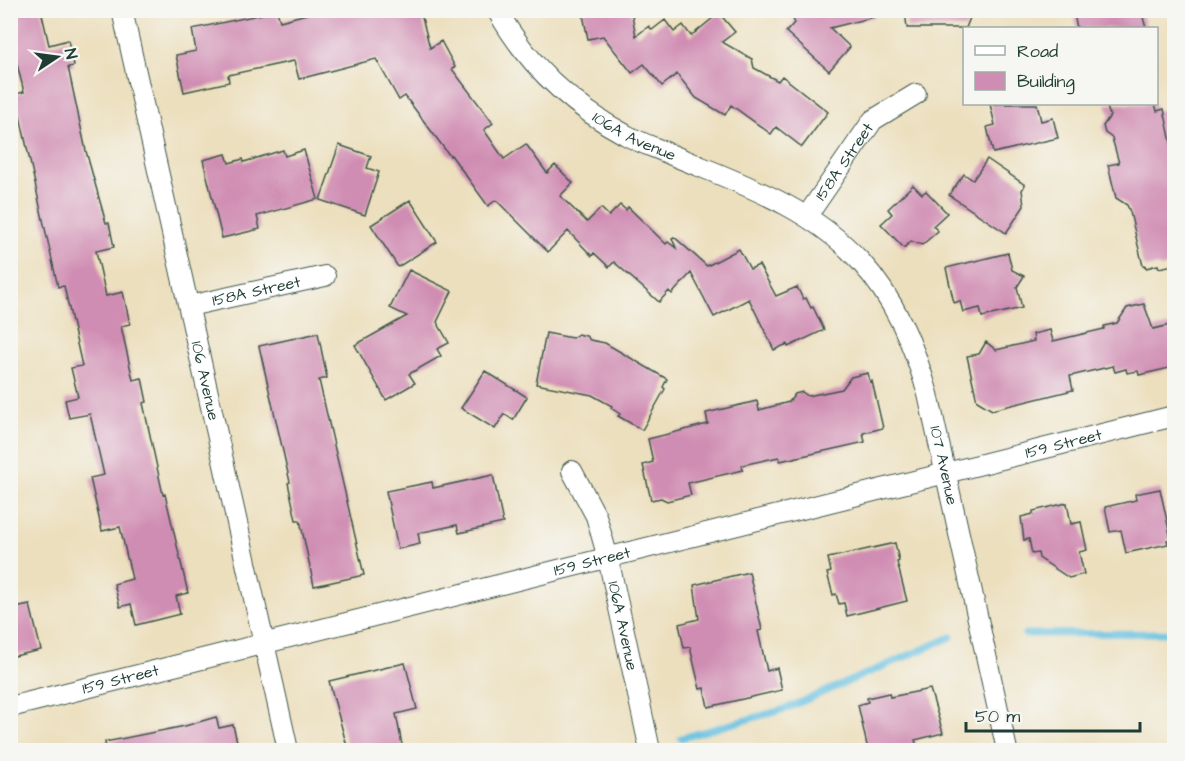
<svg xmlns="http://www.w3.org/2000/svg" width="1185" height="761" viewBox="0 0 1185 761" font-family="'Architects Daughter',sans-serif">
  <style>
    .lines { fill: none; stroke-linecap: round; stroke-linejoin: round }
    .stream { stroke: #61bfdf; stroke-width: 7 }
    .building { fill: #d08db3 }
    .minor-casing { stroke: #3e5549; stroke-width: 22 }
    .minor { stroke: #fff; stroke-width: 20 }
    .labels { text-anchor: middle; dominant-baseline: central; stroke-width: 4.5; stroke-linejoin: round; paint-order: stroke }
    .street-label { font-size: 16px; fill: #1f3d34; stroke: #f6f6f2 }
  </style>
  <rect width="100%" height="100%" fill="#f6f6f2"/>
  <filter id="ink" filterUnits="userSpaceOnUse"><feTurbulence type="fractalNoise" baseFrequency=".0167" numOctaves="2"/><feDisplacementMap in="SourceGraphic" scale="12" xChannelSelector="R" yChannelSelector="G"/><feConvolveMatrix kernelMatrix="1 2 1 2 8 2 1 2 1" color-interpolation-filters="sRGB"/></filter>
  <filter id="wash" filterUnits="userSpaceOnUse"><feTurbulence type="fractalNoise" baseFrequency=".008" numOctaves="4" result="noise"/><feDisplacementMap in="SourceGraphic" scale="24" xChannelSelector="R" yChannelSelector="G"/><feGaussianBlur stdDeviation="1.35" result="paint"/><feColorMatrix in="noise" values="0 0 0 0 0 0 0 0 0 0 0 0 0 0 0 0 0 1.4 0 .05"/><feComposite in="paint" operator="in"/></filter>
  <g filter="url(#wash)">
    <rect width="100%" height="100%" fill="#ecdfbd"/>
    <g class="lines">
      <path class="stream" d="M1025 634 1174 633
        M681 738 785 709 951 637"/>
    </g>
    <g id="blocks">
      <path class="building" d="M10 10H41L49 45 68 40 74 66 68 67 86 151 106 223H109L114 247 96 251 106 296 123 292 130 324 121 326 133 380 142 378 147 402 143 403 163 495 165 494 188 593 176 596 180 614 136 625 131 604 120 607 114 584 132 579 120 527 102 531 90 478 104 475 90 414 69 418 65 400 78 397 71 368 82 366 64 286 58 287 15 94 24 92 10 36Z
        M322 10H420L430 48 441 41 455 67 452 69 493 123 484 130 504 159 526 144 547 173 555 165 573 183 560 196 587 222 601 208 609 216 620 205 626 210 628 207 666 244 668 242 676 248 672 238 674 237 707 266 739 249 750 269 759 265 776 296 797 287 803 299 806 298 811 308 813 307 824 330 788 347 787 344 774 350 749 299 714 317 691 273 672 294 669 291 659 302 614 262 609 267 594 253 592 256 568 231 548 252 496 200 488 206 451 155 450 156 405 96 399 100 376 59 299 79 294 61 228 75 229 82 184 92 176 55 196 51 192 29 277 11 280 21Z
        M582 10H631L636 36 649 26 652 30 665 20 674 32 683 25 691 36 719 13 735 32 722 42 752 59 754 68 778 81 782 76 828 112 802 147 776 127 771 134 731 105 725 115 696 98 677 74 662 86 644 64 632 73 603 36 588 39Z
        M793 10H873L874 17 830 28 850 47 829 71 786 32 794 23Z
        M905 10H973L966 28H907Z
        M1073 10H1141L1146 28H1077Z
        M990 104H1037L1041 121 1053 118 1058 138 993 153 987 127 995 125Z
        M1106 104H1155L1157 111 1164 109 1174 157V175L1170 176 1174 193V265L1159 268 1158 265 1146 268 1145 265 1143 266 1130 212 1127 205 1116 198 1108 165 1119 163 1112 138 1105 133 1103 126 1110 116Z
        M339 145 371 156 367 168 379 172 365 215 320 200Z
        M283 150 285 156 304 150 318 199 257 216 260 229 222 238 203 160 226 154 229 163 243 159 244 162Z
        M987 159 1025 185 1022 190 1024 206 1006 233 949 195 964 174 973 180Z
        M913 185 922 194 926 191 947 213 933 226 938 231 922 245 911 241 904 248 881 224 892 214 888 209Z
        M410 200 437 242 398 267 371 225Z
        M1008 253 1012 270 1024 276 1017 287 1022 308 982 317 980 308 963 312 960 301 954 303 946 268Z
        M409 270 452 291 437 322 449 343 437 349 441 356 409 374 415 383 386 400 355 345 407 316 390 308Z
        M1144 304 1153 329 1174 324V367L1139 375 1138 371 1127 373 1126 369 1115 372 1113 366 1070 376 1073 390 992 410 977 401 967 356 979 354 986 342 996 350 1034 341 1033 334 1050 330 1053 341 1104 329V326L1117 323 1127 308Z
        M318 333 327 378 319 380 364 575 314 586 300 520H296L288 483 290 482 259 346Z
        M546 333 572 338 578 334 586 336 590 340 605 343 667 379 663 387 665 389 642 430 618 416 620 414 611 408 612 406 592 395 536 384Z
        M485 371 527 397 513 420 504 414 495 429 461 408Z
        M868 373 870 382 872 381 883 428 863 433 865 442 780 461 779 457 742 465 743 470 688 483 691 495 667 501 661 498 651 500 643 465 653 462 648 439 708 424 706 413 757 401 759 410 789 402 795 394 802 392 808 396 842 389 851 377Z
        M493 475 503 523 459 533 457 525 418 533 420 544 398 549 386 491 432 482 433 488Z
        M1160 489 1171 539 1167 540 1168 544 1126 553 1121 530 1110 532 1105 507 1136 500 1135 494Z
        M1067 503 1071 524 1081 522 1087 550 1079 552 1084 574 1069 578 1039 558 1038 553 1032 554 1029 539 1024 540 1021 517 1033 514V511Z
        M895 543 899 561 897 562 907 601 847 616 844 603 839 604 836 594 833 595 827 573 831 572 828 558Z
        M749 572 762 630 758 631 767 671 777 668 782 690 708 707 704 688 700 689 690 647 684 648 679 624 699 619 694 585Z
        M30 605 41 650 10 657V609Z
        M405 663 417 709 396 714 403 750H348L329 681Z
        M930 689 943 733 915 740 918 750H868L858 705 868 702 867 698 889 693 890 697Z
        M216 717 219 728 233 725 239 750H106L105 742 185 726Z"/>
    </g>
  </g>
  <g filter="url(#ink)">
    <use href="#blocks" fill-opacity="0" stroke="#3e5549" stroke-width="1.5"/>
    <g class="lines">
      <defs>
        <g id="minor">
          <path id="s1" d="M122 10 288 750"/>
          <path id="s2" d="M497 10C527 64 572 106 626 135 640 143 657 148 672 155 739 183 810 206 860 261 895 299 914 346 928 394L1007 750"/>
          <path id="s3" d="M807 216 873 120 916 94"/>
          <path id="s4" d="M189 306 325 276"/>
          <path id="s5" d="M572 471 596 516 608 558 650 750"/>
          <path id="s6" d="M10 707 1174 416"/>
        </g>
      </defs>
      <use href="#minor" class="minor-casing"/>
      <use href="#minor" class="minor"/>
    </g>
  </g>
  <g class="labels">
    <g class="street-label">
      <text stroke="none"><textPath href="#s2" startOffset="190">106A Avenue</textPath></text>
      <text stroke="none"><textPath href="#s3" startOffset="66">158A Street</textPath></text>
      <text stroke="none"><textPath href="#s4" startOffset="69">158A Street</textPath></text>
      <text stroke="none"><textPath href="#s1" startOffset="380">106 Avenue</textPath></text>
      <text stroke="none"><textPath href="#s6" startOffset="1086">159 Street</textPath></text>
      <text stroke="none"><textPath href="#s2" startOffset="674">107 Avenue</textPath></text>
      <text stroke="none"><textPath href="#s6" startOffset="600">159 Street</textPath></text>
      <text stroke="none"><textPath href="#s5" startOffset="164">106A Avenue</textPath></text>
      <text stroke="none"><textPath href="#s6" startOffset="114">159 Street</textPath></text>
    </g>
  </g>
  <rect width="1185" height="761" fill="none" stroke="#f6f6f2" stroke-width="36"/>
  <rect x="963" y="27" width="195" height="78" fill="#f6f6f2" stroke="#a0aca6" stroke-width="1.5"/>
  <rect x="975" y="46" width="30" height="9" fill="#ffffff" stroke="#a0aca6" stroke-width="1.5"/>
  <text x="1017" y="57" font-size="18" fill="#1f3d34">Road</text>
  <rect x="975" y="72" width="30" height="18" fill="#d08db3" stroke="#a0aca6" stroke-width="1.5"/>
  <text x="1017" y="87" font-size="18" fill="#1f3d34">Building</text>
  <g transform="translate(57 57) rotate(77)" stroke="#f6f6f2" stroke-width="4.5" paint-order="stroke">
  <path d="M0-4.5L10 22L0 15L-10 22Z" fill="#1f3d34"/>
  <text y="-9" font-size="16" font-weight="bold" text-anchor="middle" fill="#1f3d34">N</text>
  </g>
  <path d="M966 722v9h174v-9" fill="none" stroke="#1f3d34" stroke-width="3"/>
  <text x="975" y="722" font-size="18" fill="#1f3d34" stroke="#f6f6f2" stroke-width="4.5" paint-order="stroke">50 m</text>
</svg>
